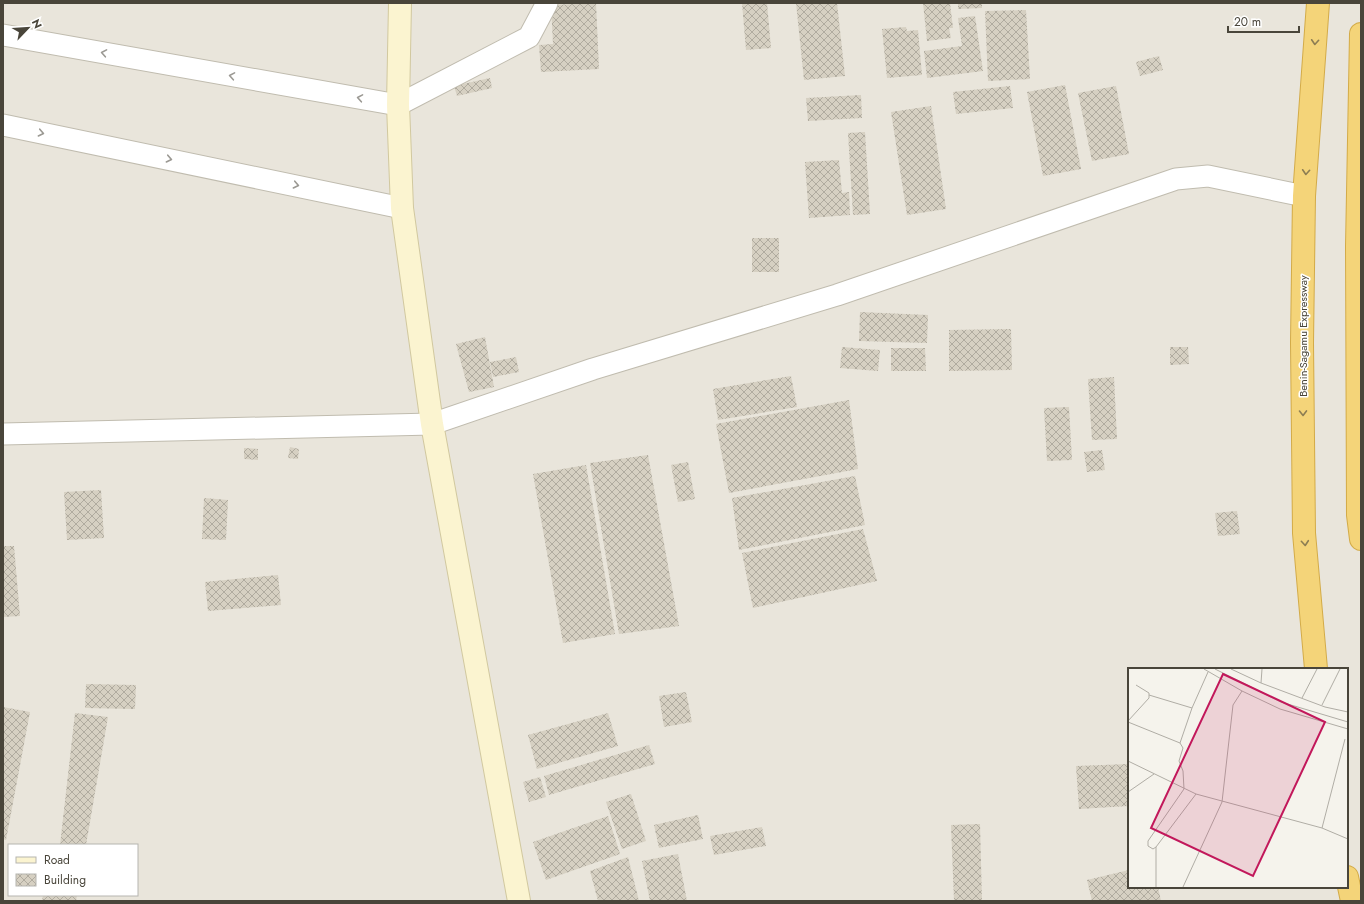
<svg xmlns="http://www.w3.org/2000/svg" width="1364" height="904" viewBox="0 0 1364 904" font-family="Jost,sans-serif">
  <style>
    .residential { fill: #e9e5db; fill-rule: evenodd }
    .building { fill: url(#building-cross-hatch) }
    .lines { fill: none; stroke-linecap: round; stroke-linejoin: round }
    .street-casing { stroke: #c0bcaf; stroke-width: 23 }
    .secondary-casing { stroke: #d1c89f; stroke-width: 24 }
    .highway-casing { stroke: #d3ab48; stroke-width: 24 }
    .street { stroke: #fff; stroke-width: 21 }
    .secondary { stroke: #fbf4d0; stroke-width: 22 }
    .highway { stroke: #f4d479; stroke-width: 22 }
    .oneway { stroke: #8d7e53 }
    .oneway2 { stroke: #9b9993 }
    .labels { text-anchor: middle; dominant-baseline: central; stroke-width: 3; stroke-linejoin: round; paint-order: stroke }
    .street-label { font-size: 11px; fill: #49453a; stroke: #fff }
    .inset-road { fill: none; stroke: #b0ada5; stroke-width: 1 }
    .view { fill: #c2185b; fill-opacity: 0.15; stroke: #c2185b; stroke-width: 2 }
    .inset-edge { fill: none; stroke: #49453a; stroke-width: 2 }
  </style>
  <defs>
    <pattern id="building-cross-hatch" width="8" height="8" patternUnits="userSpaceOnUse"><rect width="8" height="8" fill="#d6d0c2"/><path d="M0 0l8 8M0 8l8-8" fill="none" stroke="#b0ab9f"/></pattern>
  </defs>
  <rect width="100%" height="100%" fill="#f5f3ec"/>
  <path class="residential" d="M3 3H1361V901H3ZM1129 669H1347V887H1129ZM9 845H137V895H9Z"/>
  <path class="building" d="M596 3 599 69 541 72 539 45 553 44 551 5Z
    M742 3H767L771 48 746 50Z
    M796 3H837L845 76 804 80Z
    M923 3H950L953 28H949L951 38 927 41Z
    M958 3H982V8L958 9Z
    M1026 10 1030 79 988 81 985 11Z
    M975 16 983 71 927 78 924 51 962 46 958 18Z
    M906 27 907 31 918 30 922 75 887 78 882 29Z
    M1159 56 1163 70 1140 76 1136 62Z
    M490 78 492 88 457 96 454 86Z
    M1065 85 1081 169 1043 176 1027 92Z
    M1010 86 1013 108 956 114 953 92Z
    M1116 86 1129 154 1092 161 1078 93Z
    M861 95 862 118 808 121 806 98Z
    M931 106 946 209 907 215 891 112Z
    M865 132 870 214 853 215 848 133Z
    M839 160 842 193 849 192 850 215 809 218 805 162Z
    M752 238H779V272H752Z
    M860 312 928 315 927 343 859 341Z
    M1011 329 1012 370 949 371V330Z
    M485 337 494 387 469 392 456 344Z
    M842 347 880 350 878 371 840 368Z
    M1170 347H1188L1189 364 1170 365Z
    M891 348H925L926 371H891Z
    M516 357 519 372 493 377 490 362Z
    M791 376 797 407 718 420 713 389Z
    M1114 377 1117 439 1092 440 1088 379Z
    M849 400 858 469 729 493 716 424Z
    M1069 407 1072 460 1047 461 1044 408Z
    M290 447 299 449 298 459 288 458Z
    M244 448 258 449V460L244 459Z
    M1102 450 1105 470 1087 472 1084 452Z
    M648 455 679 626 619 634 590 463Z
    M688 462 695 499 678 502 671 465Z
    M586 465 615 634 563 643 533 474Z
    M855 476 865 525 739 550 732 498Z
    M101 490 104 538 67 540 64 492Z
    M204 498 228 500 226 540 202 539Z
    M1237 511 1240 534 1218 536 1215 513Z
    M863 529 877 581 753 608 742 553Z
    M3 546H14L20 616 3 617Z
    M278 575 281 605 208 611 205 582Z
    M86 684 136 685 135 709 85 708Z
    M686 692 692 722 664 727 659 696Z
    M3 707 30 712 6 840 3 839Z
    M75 713 108 717 86 845H60Z
    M608 713 618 746 537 769 528 735Z
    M649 745 655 764 549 795 544 776Z
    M1129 764V806L1079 809 1076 766Z
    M540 777 546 797 529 802 523 782Z
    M631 794 646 841 622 849 606 802Z
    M698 815 703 839 659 848 654 825Z
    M608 816 620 854 546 880 533 842Z
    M980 824 982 901H954L951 825Z
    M762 827 766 846 714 855 710 836Z
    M678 854 687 901H650L642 861Z
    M628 857 639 901H598L590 871Z
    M1129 870V887H1158L1161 901H1092L1087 880Z
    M43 895H77L76 901H42Z"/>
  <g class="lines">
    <defs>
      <path id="street" d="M3 35 398 105 529 37 547 3
        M3 125 402 208
        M3 434 432 424 593 369 837 295 1176 179 1208 176 1304 196"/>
      <path id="secondary" d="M400 3 398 105 402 208 432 424 519 901"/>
      <path id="highway" d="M1361 34 1357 246 1358 515 1361 539
        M1316 669 1304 533 1302 343 1304 196 1318 3
        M1347 877 1352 901"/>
    </defs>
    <use href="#street" class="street-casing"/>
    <use href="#secondary" class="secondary-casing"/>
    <use href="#highway" class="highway-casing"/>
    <use href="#street" class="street"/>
    <use href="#secondary" class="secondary"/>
    <use href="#highway" class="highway"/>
  </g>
  <defs><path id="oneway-chevron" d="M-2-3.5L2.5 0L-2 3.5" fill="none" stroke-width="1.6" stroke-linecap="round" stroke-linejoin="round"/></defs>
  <g class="oneway">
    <use href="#oneway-chevron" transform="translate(1315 42) rotate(94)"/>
    <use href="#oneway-chevron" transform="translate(1306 172) rotate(94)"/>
    <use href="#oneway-chevron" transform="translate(1303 413) rotate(89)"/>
    <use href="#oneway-chevron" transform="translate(1305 543) rotate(85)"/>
  </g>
  <g class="oneway2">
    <use href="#oneway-chevron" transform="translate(104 53) rotate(-170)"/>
    <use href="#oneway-chevron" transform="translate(232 76) rotate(-170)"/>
    <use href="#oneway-chevron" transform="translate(360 98) rotate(-170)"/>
    <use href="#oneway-chevron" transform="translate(41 133) rotate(12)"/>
    <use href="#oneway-chevron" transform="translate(169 159) rotate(12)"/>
    <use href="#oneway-chevron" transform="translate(296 185) rotate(12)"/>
  </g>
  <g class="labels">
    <g class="street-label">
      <text transform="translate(1303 336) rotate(-90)">Benin-Sagamu Expressway</text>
    </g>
  </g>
  <g transform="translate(1128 668)">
    <rect width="220" height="220" fill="#f5f3ec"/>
    <path class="inset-road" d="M76 1 114 23 152 41 220 61M87 1 153 34 220 54M103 1 133 15M134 1 133 15 197 39 220 44M21 27 64 40M174 30 189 1M194 37 212 1M0 53 21 30V25L8 17M0 54 52 75 64 40 80 4M52 75 55 80 51 93 55 103 56 121 20 173V178L25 181 28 179 68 126M0 93 68 126 194 160 220 171M0 124 26 106M194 160 217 71M28 219V179M55 219 94 134 105 37 114 23"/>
    <path class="view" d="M95 6 197 54 125 208 23 160Z"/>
    <rect width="220" height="220" class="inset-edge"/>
  </g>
  <rect width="1364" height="904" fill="none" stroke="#49453a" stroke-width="8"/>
  <rect x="8" y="844" width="130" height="52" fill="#ffffff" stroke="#b6b5b0"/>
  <rect x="16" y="857" width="20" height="6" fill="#fbf4d0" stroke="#b6b5b0"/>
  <text x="44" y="864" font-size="12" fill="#49453a">Road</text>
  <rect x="16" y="874" width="20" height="12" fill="url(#building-cross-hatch)" stroke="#b6b5b0"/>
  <text x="44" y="884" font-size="12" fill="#49453a">Building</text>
  <g transform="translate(28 28) rotate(65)" stroke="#ffffff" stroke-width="3" paint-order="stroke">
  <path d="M0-3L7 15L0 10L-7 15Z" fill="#49453a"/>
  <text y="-6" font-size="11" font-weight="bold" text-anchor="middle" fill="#49453a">N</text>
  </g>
  <path d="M1228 26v6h71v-6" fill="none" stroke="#49453a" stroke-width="2"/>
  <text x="1234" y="26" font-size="12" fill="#49453a" stroke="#ffffff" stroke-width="3" paint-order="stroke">20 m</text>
</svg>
